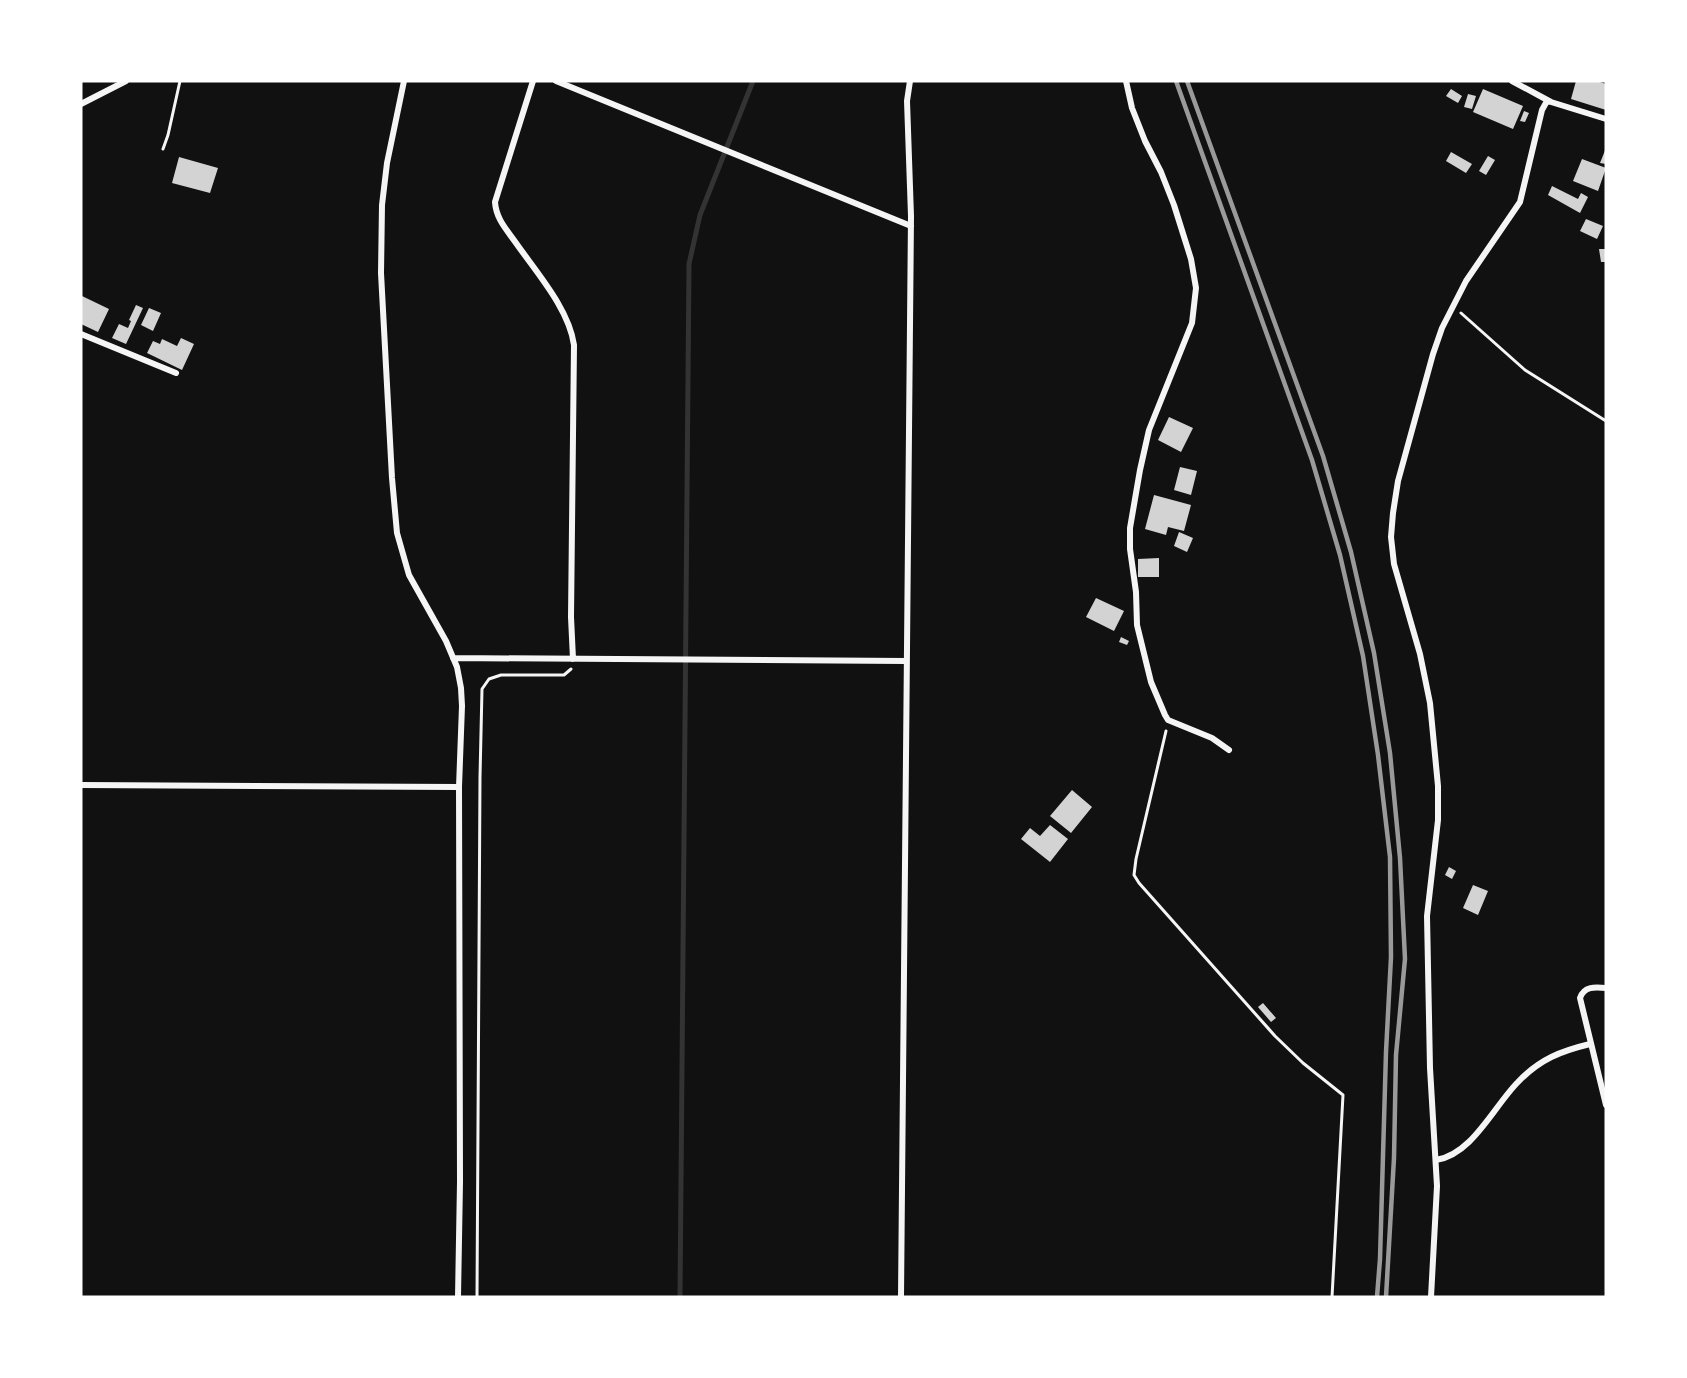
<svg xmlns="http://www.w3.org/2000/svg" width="1687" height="1378" viewBox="0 0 1687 1378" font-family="'Roboto Serif',serif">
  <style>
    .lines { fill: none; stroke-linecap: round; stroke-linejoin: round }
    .stream { stroke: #333; stroke-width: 5 }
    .building { fill: #d3d3d3 }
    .path { stroke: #f5f5f5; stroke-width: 3 }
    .minor { stroke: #f5f5f5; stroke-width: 6 }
    .rail { stroke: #9a9a9a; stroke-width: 4.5 }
  </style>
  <rect width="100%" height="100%" fill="#111"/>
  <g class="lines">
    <path class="stream" d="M680 1297 689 264 700 215 753 81"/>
  </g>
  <path class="building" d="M1576 81H1597L1606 84V110L1571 99Z
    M1451 89 1462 96 1458 103 1446 96Z
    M1483 89 1523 106 1513 129 1473 112Z
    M1468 94 1476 96 1472 109 1464 107Z
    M1524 111 1529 113 1525 122 1520 121Z
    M1606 148V164L1600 163Z
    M1451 152 1472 164 1466 173 1446 161Z
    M1488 156 1495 160 1486 175 1479 171Z
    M179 157 218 168 210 193 172 183Z
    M1582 159 1606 168 1598 191 1573 181Z
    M1552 186 1578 199 1581 193 1588 197 1580 213 1548 195Z
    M1586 219 1603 226 1597 239 1580 231Z
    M1599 249H1606V262H1601Z
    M82 296 109 309 98 332 81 324Z
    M136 305 143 308 126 344 112 338 119 324 128 328 131 321 129 320Z
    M149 308 161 313 153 331 141 325Z
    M181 338 194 344 182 370 147 353 153 341 160 344 162 339 177 346Z
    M1169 417 1193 428 1181 452 1158 440Z
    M1180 467 1197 471 1191 495 1174 490Z
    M1154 495 1191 505 1184 531 1168 527 1166 535 1145 529Z
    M1179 532 1193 538 1187 552 1174 546Z
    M1159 558V577H1138V559Z
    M1096 598 1124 611 1114 631 1086 617Z
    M1121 637 1129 641 1127 645 1119 642Z
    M1072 790 1092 807 1071 833 1050 816Z
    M1050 825 1068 839 1050 862 1021 839 1030 828 1040 836Z
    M1449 867 1456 871 1452 879 1445 875Z
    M1473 885 1488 891 1478 915 1463 908Z
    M1263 1003 1276 1018 1271 1022 1258 1007Z"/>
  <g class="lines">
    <path class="path" d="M163 149 168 135 180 81
      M1461 313 1525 370 1606 421
      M1166 731 1136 859 1134 875 1139 883 1275 1036 1303 1063 1343 1095 1332 1297
      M477 1297 480 777 482 689 489 679 501 675H564L571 669"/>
    <path class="minor" d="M404 81 387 163 382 205 381 273 392 478 397 533 409 575 446 641 457 667 461 688 462 706 459 787 460 1182 458 1297
      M533 81 495 202C496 219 507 230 516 243 537 273 569 309 574 345L571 617 573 659
      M556 81 911 226
      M1126 81 1132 108 1145 141 1161 172 1174 205 1191 259 1196 288 1192 323 1149 430 1140 470 1130 528V549L1136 592 1137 625 1151 682 1165 715 1168 720 1212 738 1229 750
      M1512 81 1551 102 1606 119
      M81 104 126 81
      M81 334 176 373
      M453 658 906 661
      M81 785 459 787
      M1606 988C1595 987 1584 986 1580 998L1606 1105
      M1436 1160C1472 1155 1494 1106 1518 1082 1540 1059 1561 1051 1590 1044
      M901 1297 911 216 907 101 910 81
      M1431 1297 1437 1186 1430 1068 1427 916 1438 820V786L1430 703 1420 654 1394 564 1391 537 1393 513 1398 481 1433 354 1442 328 1466 281 1520 202 1542 110 1547 101"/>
    <path class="rail" d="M1176 81 1312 460 1340 555 1363 656 1378 755 1390 857 1391 957 1386 1052 1380 1259 1377 1297
      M1187 81 1323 456 1351 552 1374 653 1390 753 1400 858 1405 959 1396 1055 1394 1158 1386 1297"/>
  </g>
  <rect width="1687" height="1378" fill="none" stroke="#ffffff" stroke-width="165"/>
</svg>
